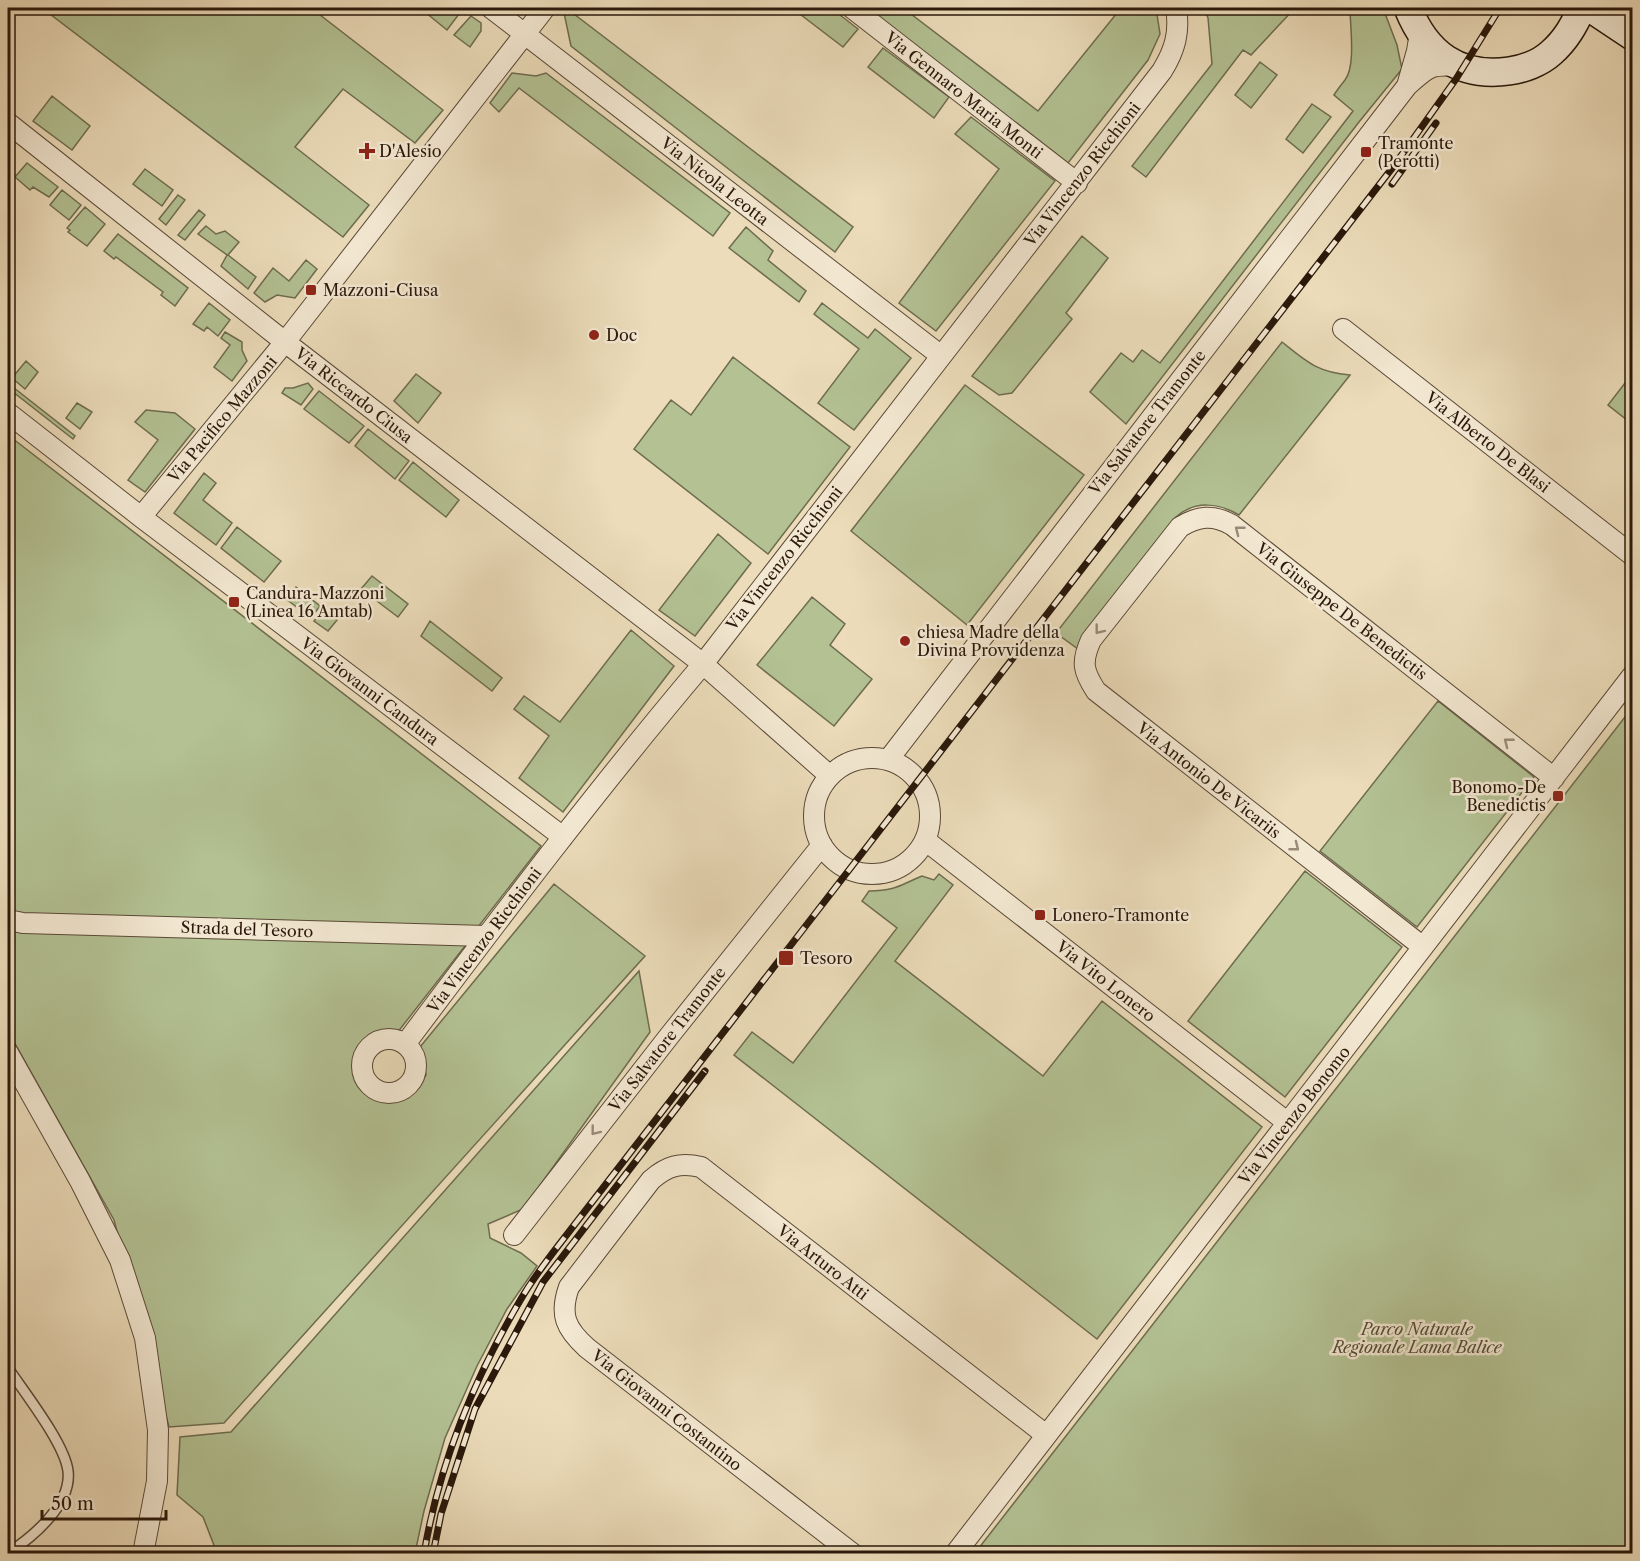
<svg xmlns="http://www.w3.org/2000/svg" width="1640" height="1561" viewBox="0 0 1640 1561" font-family="'Libre Caslon Text',serif">
  <style>
    .green { fill: #b3c193; stroke: #6e6c4f; stroke-width: 1.5 }
    .lines { fill: none; stroke-linecap: round; stroke-linejoin: round }
    .service-casing { stroke: #5a4937; stroke-width: 12 }
    .minor-casing { stroke: #5a4937; stroke-width: 22 }
    .secondary-casing { stroke: #2a180b; stroke-width: 30 }
    .service { stroke: #f3e8d2; stroke-width: 9 }
    .minor { stroke: #f3e8d2; stroke-width: 20 }
    .secondary { stroke: #f3e8d2; stroke-width: 27 }
    .rail-casing { stroke: #2a180b; stroke-width: 7 }
    .rail { stroke: #f3e8d2; stroke-width: 4.5; stroke-dasharray: 14; stroke-linecap: butt }
    .oneway { stroke: #998a78 }
    .poi-dot { fill: #8f2418; stroke: #f3e8d2; stroke-width: 2 }
    .labels { text-anchor: middle; dominant-baseline: central; stroke-width: 5; stroke-linejoin: round; paint-order: stroke }
    .street-label { font-size: 16px; fill: #2a180b; stroke: #f3e8d2 }
    .poi-label { font-size: 16px; fill: #2a180b; stroke: #f3e8d2; text-anchor: start }
    .park-label { font-size: 16px; font-style: italic; fill: #534b34; stroke: #f3e8d2 }
  </style>
  <rect width="100%" height="100%" fill="#ecdcba"/>
  <filter id="stains"><feTurbulence type="fractalNoise" baseFrequency=".00333" numOctaves="4"/><feColorMatrix values="0 0 0 0 .2 0 0 0 0 .09 0 0 0 0 .02 0 0 0 .5 -.17"/></filter>
  <radialGradient id="worn" r=".72"><stop offset=".6" stop-color="#630" stop-opacity="0"/><stop offset="1" stop-color="#630" stop-opacity=".3"/></radialGradient>
  <path class="green" d="M42 8H311L443 110 415 143 343 89 295 147 369 205 343 237Z
    M420 8H460L462 10 447 30Z
    M563 8H566L853 227 835 252 571 46Z
    M792 8H831L858 29 843 47Z
    M866 8H903L1038 111 1121 8H1156L1160 34 1148 60 1068 163Z
    M1204 8H1295L1251 55 1243 50 1146 177 1132 166 1212 64 1208 18Z
    M1350 8H1383L1397 45 1402 69 1359 122 1126 424 1090 392 1121 353 1133 362 1142 350 1160 363 1353 111 1334 95C1337 90 1341 85 1345 80 1356 66 1350 26 1350 8Z
    M471 16 481 23V31L470 47 454 35Z
    M883 48 949 97 934 118 868 67Z
    M1260 62 1277 75 1251 108 1235 95Z
    M512 73 536 76 546 73 730 213 713 236 519 88 499 112 490 103Z
    M52 96 90 126 72 150 33 121Z
    M1312 104 1331 117 1303 153 1286 139Z
    M971 117 1055 181 936 331 899 303 999 169 955 134Z
    M27 163 58 187 49 197 33 187 30 190 15 177Z
    M145 169 173 190 162 206 133 184Z
    M62 190 81 205 69 220 50 205Z
    M178 195 185 200 166 225 159 219Z
    M85 207 105 224 87 246 68 232 70 230 67 228Z
    M199 210 205 215 185 240 178 235Z
    M206 226 216 234 225 231 239 242 228 255 256 277 248 289 221 266 227 255 198 234Z
    M746 227 773 251 768 260 806 291 799 302 729 248Z
    M118 234 188 288 175 306 161 295 163 292 116 257 114 259 104 251Z
    M1082 236 1108 258 1066 313 1072 319 1012 393 999 395 972 376Z
    M306 260 317 269 295 298 277 295 265 302 254 293 273 268 289 281Z
    M209 303 230 320 218 336 207 327 204 331 193 324Z
    M822 303 868 338 875 329 911 358 854 430 818 403 859 349 814 314Z
    M225 332 242 342V350L247 361 232 381 214 367 230 345 221 338Z
    M1282 342C1307 362 1317 372 1350 375L1239 515C1219 503 1195 500 1176 517L1080 640 1078 649 1056 633Z
    M733 357 850 447 768 554 634 449 671 400 691 415Z
    M26 361 38 372 25 389 12 378Z
    M416 374 441 393 418 423 394 401Z
    M1632 374V424L1608 405Z
    M308 383 313 389 301 405 282 393 285 388H293Z
    M9 384 75 436 73 439 8 388Z
    M965 385 1084 475 967 625 851 531Z
    M319 391 364 426 349 443 304 409Z
    M77 403 92 412 80 429 66 418Z
    M146 410 175 413 195 429 145 492 128 480 158 440 135 422Z
    M368 429 409 461 395 479 355 446Z
    M8 435 541 846 478 927 46 917 8 912Z
    M413 462 459 500 446 517 399 480Z
    M204 473 216 483 203 500 232 523 216 545 174 513Z
    M237 527 281 561 264 582 221 548Z
    M718 534 751 563 695 636 659 610Z
    M372 576 408 604 398 617 361 589Z
    M296 587 320 606 311 618 286 599Z
    M812 597 845 624 830 645 872 679 834 726 757 665Z
    M324 609 337 620 328 631 314 621Z
    M430 621 502 678 492 691 421 636Z
    M631 630 674 666 563 812 519 778 549 736 514 709 524 696 560 722Z
    M1438 701 1534 777 1417 927 1320 851Z
    M1632 708V1553H975Z
    M1305 871 1402 947 1285 1097 1188 1021Z
    M939 874 953 885 895 961 1043 1076 1102 1001 1262 1127 1097 1339 734 1055 752 1032 793 1063 897 928 862 901 869 891C896 891 900 885 922 876L934 880Z
    M554 884 645 956 224 1423 169 1427 114 1220 8 1031V929L462 942 465 946 397 1033C390 1033 379 1031 374 1034 341 1050 347 1097 385 1102 391 1103 401 1099 408 1098L426 1075 420 1047Z
    M639 971 650 1032 523 1209 488 1224 490 1238 521 1253 537 1266 507 1309 477 1366 445 1438 424 1511 415 1553H217L203 1517 177 1495 180 1437 231 1432Z"/>
  <g class="lines">
    <defs>
      <path id="service" d="M8 1368C24 1392 65 1444 68 1471 72 1504 33 1537 8 1553"/>
      <path id="minor" d="M491 8 940 355
        M852 8 1077 183
        M1407 86 1417 51 1420 33
        M8 123 285 342 703 664 830 776
        M1343 329 1632 555
        M8 413 141 517 563 837
        M141 517 285 342 545 8
        M814 816a58 58 0 1 1 116 0a58 58 0 1 1-116 0Z
        M888 760 1407 86C1428 67 1430 64 1458 66
        M925 840 1288 1123
        M8 920 23 923 486 936
        M1423 947 1096 691C1083 671 1081 662 1091 640L1180 527C1198 516 1213 514 1232 525L1554 778
        M362 1066a27 27 0 1 1 54 0a27 27 0 1 1-54 0Z
        M406 1043C502 915 599 787 703 664L1162 71C1175 50 1180 32 1176 8
        M8 1053 80 1181 120 1260 145 1338 158 1430 157 1481 143 1554
        M514 1235 670 1035 822 845
        M853 1554 587 1348C566 1329 559 1315 569 1287L651 1180C667 1166 680 1162 701 1167L1046 1435
        M955 1554 1632 676"/>
      <path id="secondary" d="M1408 8C1426 53 1458 78 1509 71 1523 69 1540 63 1551 53 1566 40 1574 25 1582 8
        M1590 8 1632 36"/>
    </defs>
    <use href="#service" class="service-casing"/>
    <use href="#minor" class="minor-casing"/>
    <use href="#secondary" class="secondary-casing"/>
    <use href="#service" class="service"/>
    <use href="#minor" class="minor"/>
    <use href="#secondary" class="secondary"/>
    <defs>
      <path id="rail" d="M1392 184 1436 123
        M424 1554C439 1464 475 1377 521 1299 532 1280 545 1263 558 1246L1393 167 1456 79 1500 8
        M433 1554 441 1514 475 1409 543 1282 705 1071"/>
    </defs>
    <use href="#rail" class="rail-casing"/>
    <use href="#rail" class="rail"/>
  </g>
  <defs><path id="oneway-chevron" d="M-2-3.5L2.5 0L-2 3.5" fill="none" stroke-width="1.6" stroke-linecap="round" stroke-linejoin="round" transform="scale(1.5)"/></defs>
  <g class="oneway">
    <use href="#oneway-chevron" transform="translate(1239 530) rotate(-142)"/>
    <use href="#oneway-chevron" transform="translate(1099 630) rotate(128)"/>
    <use href="#oneway-chevron" transform="translate(1508 742) rotate(-142)"/>
    <use href="#oneway-chevron" transform="translate(1295 847) rotate(38)"/>
    <use href="#oneway-chevron" transform="translate(595 1131) rotate(128)"/>
  </g>
  <g class="poi-dot">
    <path d="M364 142h6v6h6v6h-6v6h-6v-6h-6v-6h6z"/>
    <rect x="1360" y="146" width="12" height="12" rx="3"/>
    <rect x="305" y="284" width="12" height="12" rx="3"/>
    <circle cx="594" cy="335" r="6"/>
    <rect x="228" y="596" width="12" height="12" rx="3"/>
    <circle cx="905" cy="641" r="6"/>
    <rect x="1552" y="790" width="12" height="12" rx="3"/>
    <rect x="1034" y="909" width="12" height="12" rx="3"/>
    <rect x="778" y="950" width="16" height="16" rx="3"/>
  </g>
  <g class="labels">
    <g class="street-label">
      <text transform="translate(964 95) rotate(38)">Via Gennaro Maria Monti</text>
      <text transform="translate(1082 174) rotate(-52)">Via Vincenzo Ricchioni</text>
      <text transform="translate(715 181) rotate(38)">Via Nicola Leotta</text>
      <text transform="translate(354 395) rotate(38)">Via Riccardo Ciusa</text>
      <text transform="translate(222 419) rotate(-50)">Via Pacifico Mazzoni</text>
      <text transform="translate(1147 422) rotate(-52)">Via Salvatore Tramonte</text>
      <text transform="translate(1488 442) rotate(38)">Via Alberto De Blasi</text>
      <text transform="translate(784 558) rotate(-52)">Via Vincenzo Ricchioni</text>
      <text transform="translate(1342 611) rotate(38)">Via Giuseppe De Benedictis</text>
      <text transform="translate(370 691) rotate(37)">Via Giovanni Candura</text>
      <text transform="translate(1209 780) rotate(38)">Via Antonio De Vicariis</text>
      <text transform="translate(247 929) rotate(2)">Strada del Tesoro</text>
      <text transform="translate(484 940) rotate(-53)">Via Vincenzo Ricchioni</text>
      <text transform="translate(1106 981) rotate(38)">Via Vito Lonero</text>
      <text transform="translate(667 1039) rotate(-52)">Via Salvatore Tramonte</text>
      <text transform="translate(1294 1115) rotate(-52)">Via Vincenzo Bonomo</text>
      <text transform="translate(823 1262) rotate(38)">Via Arturo Atti</text>
      <text transform="translate(667 1410) rotate(38)">Via Giovanni Costantino</text>
    </g>
    <g class="poi-label">
      <text x="1378" y="143">Tramonte<tspan x="1378" dy="18">(Perotti)</tspan></text>
      <text x="379" y="151">D'Alesio</text>
      <text x="323" y="290">Mazzoni-Ciusa</text>
      <text x="606" y="335">Doc</text>
      <text x="246" y="593">Candura-Mazzoni<tspan x="246" dy="18">(Linea 16 Amtab)</tspan></text>
      <text x="917" y="632">chiesa Madre della<tspan x="917" dy="18">Divina Provvidenza</tspan></text>
      <text x="1546" y="787" text-anchor="end">Bonomo-De<tspan x="1546" dy="18">Benedictis</tspan></text>
      <text x="1052" y="915">Lonero-Tramonte</text>
      <text x="800" y="958">Tesoro</text>
    </g>
    <g class="park-label">
      <text x="1417" y="1329">Parco Naturale<tspan x="1417" dy="18">Regionale Lama Balice</tspan></text>
    </g>
  </g>
  <rect width="1640" height="1561" fill="none" stroke="#ecdcba" stroke-width="30"/>
  <rect x="9" y="9" width="1622" height="1543" fill="none" stroke="#2a180b" stroke-width="3"/>
  <rect x="15" y="15" width="1610" height="1531" fill="none" stroke="#2a180b" stroke-width="1.5"/>
  <path d="M42 1510v9h124v-9" fill="none" stroke="#2a180b" stroke-width="3"/>
  <text x="51" y="1510" font-size="18" fill="#2a180b" stroke="#f3e8d2" stroke-width="4.5" paint-order="stroke">50 m</text>
  <rect width="100%" height="100%" filter="url(#stains)"/>
  <rect width="100%" height="100%" fill="url(#worn)"/>
</svg>
